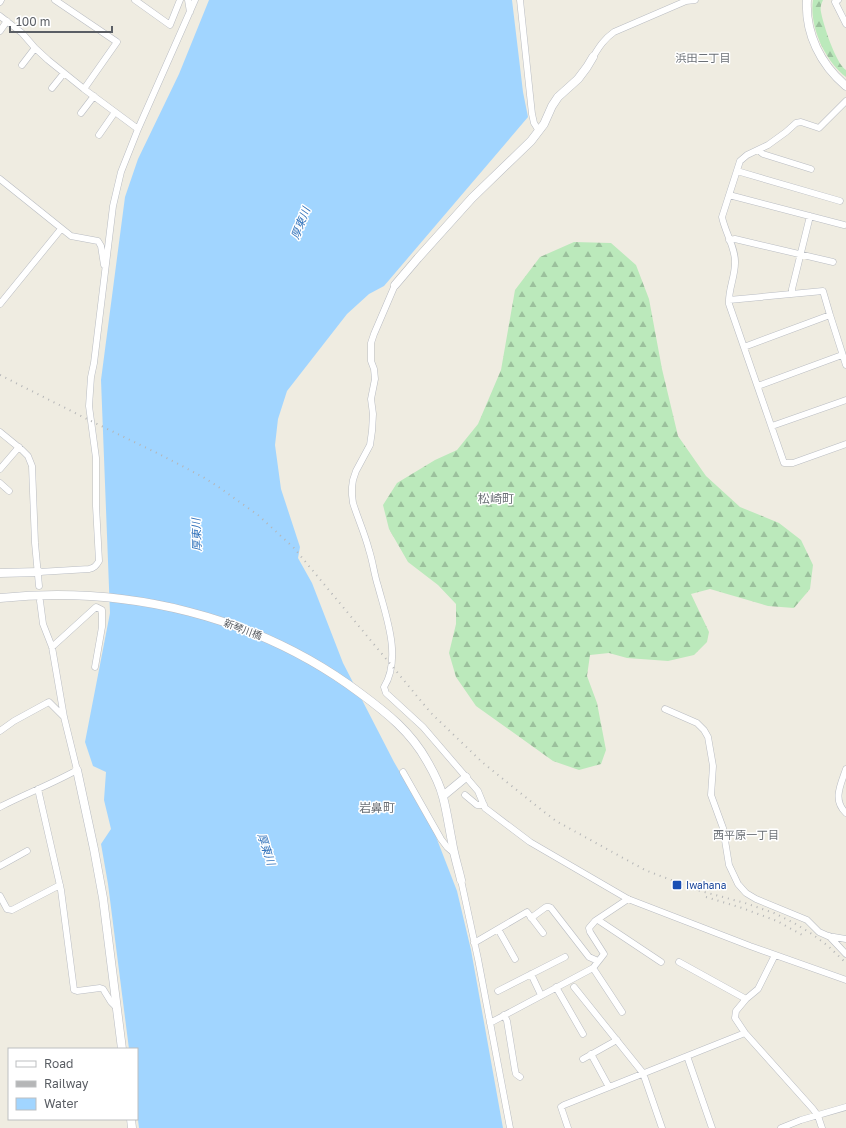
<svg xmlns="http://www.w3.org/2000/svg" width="846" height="1128" viewBox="0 0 846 1128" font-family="'Golos Text','Noto Sans JP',sans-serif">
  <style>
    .forest { fill: url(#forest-firs) }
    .water { fill: #a1d5ff }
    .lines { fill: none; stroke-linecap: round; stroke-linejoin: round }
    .minor-casing { stroke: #b9bcc2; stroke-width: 7 }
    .tertiary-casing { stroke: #b9bcc2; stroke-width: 9 }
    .minor { stroke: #fff; stroke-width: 6 }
    .tertiary { stroke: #fff; stroke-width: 8 }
    .rail { stroke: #b5b6b7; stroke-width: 2; stroke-dasharray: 1 5; stroke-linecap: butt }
    .transit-dot { fill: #1a4fb4; stroke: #fff; stroke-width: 1.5 }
    .labels { text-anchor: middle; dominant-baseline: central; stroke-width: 3; stroke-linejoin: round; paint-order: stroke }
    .street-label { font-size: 10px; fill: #5a5e64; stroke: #fff }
    .transit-label { font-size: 10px; fill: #164399; stroke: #fff; text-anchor: start }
    .neighbourhood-label { font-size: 11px; fill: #6b7076; stroke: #fff }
    .water-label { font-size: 11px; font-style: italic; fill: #3374bc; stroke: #fff }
    .quarter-label { font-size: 12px; fill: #6b7076; stroke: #fff }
  </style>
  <defs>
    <pattern id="forest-firs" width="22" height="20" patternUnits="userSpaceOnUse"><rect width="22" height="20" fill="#bbe9bb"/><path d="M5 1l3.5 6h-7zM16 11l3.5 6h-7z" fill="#9bc09c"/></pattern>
  </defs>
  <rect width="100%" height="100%" fill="#efece1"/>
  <path class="forest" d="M813 0H823C821 4 820 8 821 12 823 24 836 64 846 70V77C825 61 809 26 813 0Z
    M574 242 611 243 636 265 649 299 662 369 678 436 706 476 740 507 779 523 801 540 813 565 810 589 794 608 768 606 710 589 691 594 709 632 707 642 694 655 668 661 627 658 609 653 590 655 587 676 597 703 606 750 601 764 579 770 553 761 476 706 456 677 449 653 456 624V604L438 585 408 562 389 529 383 505 397 483 435 460 457 450 478 424 501 370 515 290 540 257Z"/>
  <path class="water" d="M209 0H512L523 92 528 117 384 286 369 294 347 314 287 391 278 419 275 445 281 489 300 547 298 558 312 583 343 663 394 762 433 829 457 891 471 950 503 1128H139L137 1112V1049H129L108 884 101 844 111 829 104 800 106 772 93 766 85 742 110 613 101 380 125 197 138 159 179 74Z"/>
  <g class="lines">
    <defs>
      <path id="minor" d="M135 0 170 25 180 0
        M188 0 190 12
        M520 0 532 114 534 123 539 131
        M838 0 835 2 846 24
        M0 2 1 0
        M0 16 22 33 35 48 48 60 84 89 117 42 55 0
        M0 31 7 21
        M593 57C599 47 604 39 614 32L686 1 695 0
        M22 65 35 48
        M52 88 64 73
        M84 89 138 129
        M846 101 819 128 801 122 796 123 786 132 768 145 747 155 740 161 722 217C725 232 736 249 735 263 735 277 728 290 729 304L784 463H793L846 444
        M81 113 94 96
        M99 135 115 112
        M758 150 763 154 811 169
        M737 171 840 201
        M0 179 71 236 98 241 101 246 104 265
        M729 195 844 225
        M729 240 735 239 833 262
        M395 285 374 334 371 343V361L374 369 375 379 371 399 373 414 372 431 370 445 356 471 353 480 352 487V495L353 503C358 519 365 534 369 550 373 562 374 574 378 586 386 616 402 658 384 687L386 693 423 727 478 791 485 808 530 842 628 899 750 946 846 980
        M792 294V289L810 216
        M729 300 823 291 830 315 846 365
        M0 304 61 229
        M744 347 830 315
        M758 386 842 355
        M772 426 846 400
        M0 432 22 450 28 456 32 466 35 543 39 586
        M0 469 19 447
        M0 483 9 491
        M39 572 89 569C94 568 96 566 99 561L96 506V458L89 406 91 377 94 363 113 206 121 172 138 129 195 0
        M52 647 96 607 102 610V627L95 667
        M665 709 697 723 704 730 708 737 713 766 711 795 723 828 729 865 738 884 746 893 756 899 807 920 819 932 828 936 846 939
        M0 731 14 721 47 703 49 702 64 717
        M846 769C841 784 832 800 846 813
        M403 772 441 839 447 847 454 853
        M38 789 61 890 74 990 77 991 100 988 103 989 111 1002 117 1008
        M465 795 477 805H484
        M0 807C25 794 52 784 77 770L64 717 52 647 43 624 40 601
        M0 866 27 851
        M461 880 478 959 510 1128
        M0 896 7 909 12 910 60 885
        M531 918 546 907H549L551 908 589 957 598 961
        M598 920 661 962
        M498 929 515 959
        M829 936 846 954
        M474 943 527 912 543 933
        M775 955 758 989 746 999 736 1011 735 1018 745 1033 813 1109 818 1116 822 1128
        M679 962 746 999
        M593 968 622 1012
        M531 974 541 995
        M556 987 583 1034
        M574 987 643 1073 662 1128
        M498 991 565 957
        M504 1015 507 1021 515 1070 516 1074 520 1077
        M490 1023 593 968 604 954 590 932 589 928 595 921 628 899
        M591 1054 609 1087
        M687 1056 712 1128
        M583 1059 617 1040
        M568 1128 561 1107 564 1105 745 1033
        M781 1128 801 1120 846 1107"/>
      <path id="tertiary" d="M807 0C805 34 821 65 846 86
        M395 285 418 258 472 198 531 141 544 124 552 106 558 97 578 79 587 67 593 57
        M0 573 39 572
        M0 598C127 585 257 616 360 693 387 713 411 732 427 761 434 773 440 785 443 797 447 812 449 827 452 842 454 855 458 867 461 880
        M77 770 94 849 103 898 122 1049
        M443 796 466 777
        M131 1119 132 1128"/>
    </defs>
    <use href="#minor" class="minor-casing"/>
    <use href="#tertiary" class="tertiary-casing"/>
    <use href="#minor" class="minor"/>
    <use href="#tertiary" class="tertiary"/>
    <path class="rail" d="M0 375 91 421 161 455 203 477 220 488 258 515 294 548 431 713 482 762 534 804 556 821 645 870 697 890 745 903 774 913 794 923 812 934 828 946 846 963
      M706 897 742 908 777 921 804 936"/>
  </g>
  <rect class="transit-dot" x="672" y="880" width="10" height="10" rx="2"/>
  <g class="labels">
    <g class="street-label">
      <text transform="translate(243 629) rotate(21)">新琴川橋</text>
    </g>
    <g class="transit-label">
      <text x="686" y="885">Iwahana</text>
    </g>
    <g class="neighbourhood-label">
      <text x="703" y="57">浜田二丁目</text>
      <text x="746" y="834">西平原一丁目</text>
    </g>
    <g class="water-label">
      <text transform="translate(300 223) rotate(-69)">厚東川</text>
      <text transform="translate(196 535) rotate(-92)">厚東川</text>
      <text transform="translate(267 849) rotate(72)">厚東川</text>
    </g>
    <g class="quarter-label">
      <text x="496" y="498">松崎町</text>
      <text x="377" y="807">岩鼻町</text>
    </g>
  </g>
  <rect x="8" y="1048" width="130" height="72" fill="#ffffff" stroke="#bdbfc1"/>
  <rect x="16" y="1061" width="20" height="6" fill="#ffffff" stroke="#bdbfc1"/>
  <text x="44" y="1068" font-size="12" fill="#5a5e64">Road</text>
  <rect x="16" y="1081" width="20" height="6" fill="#b5b6b7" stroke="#bdbfc1"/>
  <text x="44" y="1088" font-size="12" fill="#5a5e64">Railway</text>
  <rect x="16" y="1098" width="20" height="12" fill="#a1d5ff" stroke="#bdbfc1"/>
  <text x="44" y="1108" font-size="12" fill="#5a5e64">Water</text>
  <path d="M10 26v6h102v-6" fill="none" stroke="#5a5e64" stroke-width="2"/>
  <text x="16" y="26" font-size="12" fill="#5a5e64" stroke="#ffffff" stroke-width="3" paint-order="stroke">100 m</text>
</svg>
